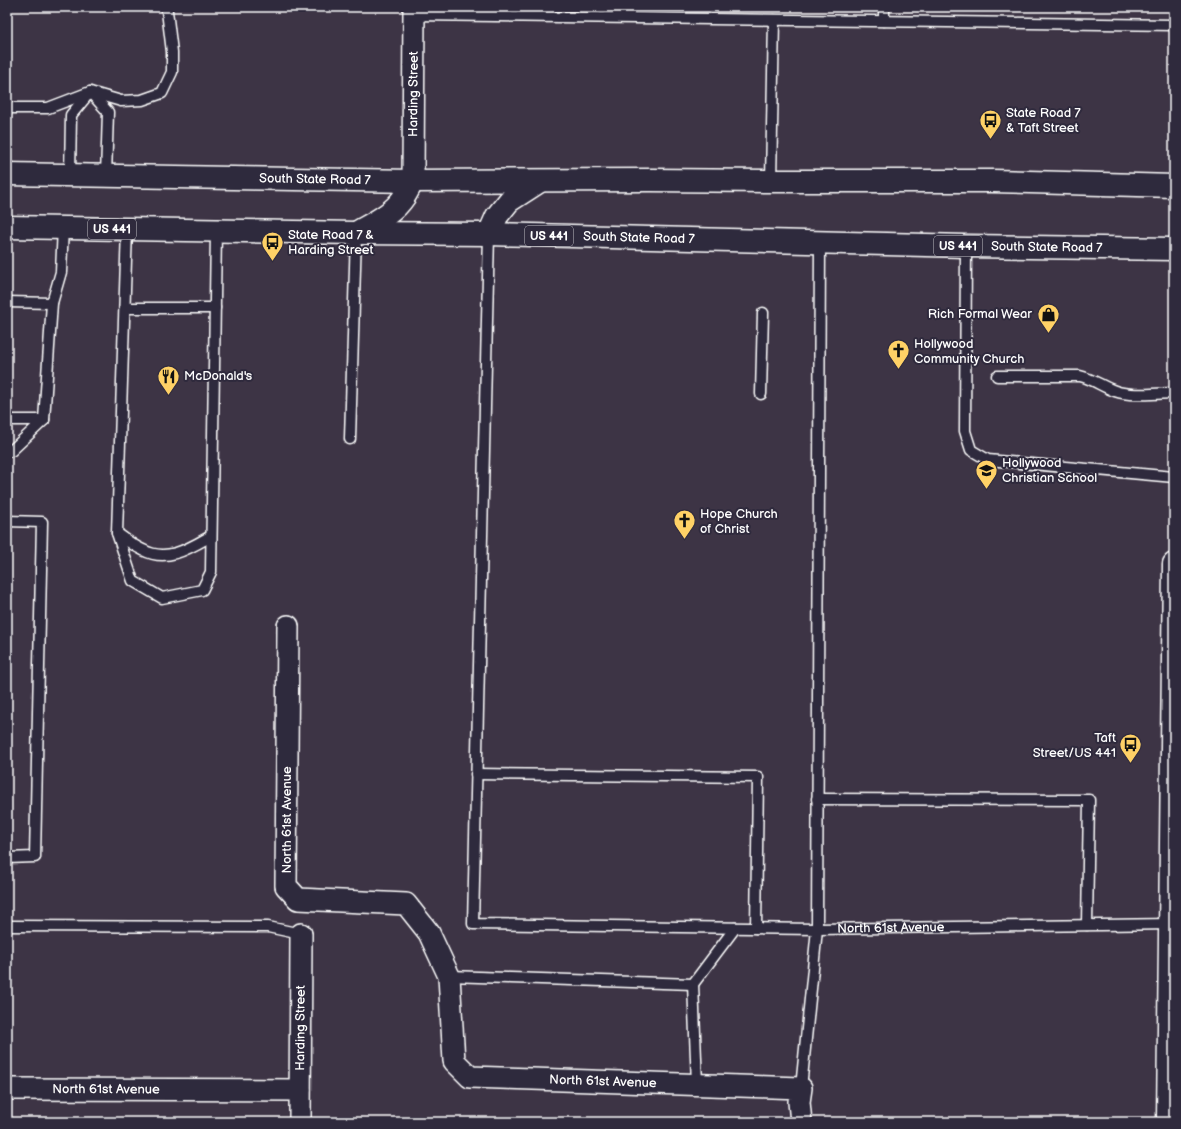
<svg xmlns="http://www.w3.org/2000/svg" width="1181" height="1129" viewBox="0 0 1181 1129" font-family="'Balsamiq Sans',sans-serif">
  <style>
    .lines { fill: none; stroke-linecap: round; stroke-linejoin: round }
    .lane-casing { stroke: #fff; stroke-width: 13 }
    .street-casing { stroke: #fff; stroke-width: 24 }
    .secondary-casing { stroke: #fff; stroke-width: 25 }
    .primary-casing { stroke: #fff; stroke-width: 25 }
    .lane { stroke: #2f2a3d; stroke-width: 10 }
    .street { stroke: #2f2a3d; stroke-width: 21 }
    .secondary { stroke: #2f2a3d; stroke-width: 22 }
    .primary { stroke: #2f2a3d; stroke-width: 22 }
    .labels { text-anchor: middle; dominant-baseline: central; stroke-width: 4; stroke-linejoin: round; paint-order: stroke }
    .shield { fill: #2f2a3d; stroke: #c1bfc5; stroke-width: 1 }
    .shield-label { font-size: 12px; font-weight: bold; fill: #fff }
    .street-label { font-size: 13px; fill: #fff; stroke: #2f2a3d }
    .poi-label { font-size: 13px; fill: #fff; stroke: #2f2a3d; text-anchor: start }
  </style>
  <rect width="100%" height="100%" fill="#3d3445"/>
  <filter id="ink" filterUnits="userSpaceOnUse"><feTurbulence type="fractalNoise" baseFrequency=".025" numOctaves="2"/><feDisplacementMap in="SourceGraphic" scale="8" xChannelSelector="R" yChannelSelector="G"/><feConvolveMatrix kernelMatrix="1 2 1 2 8 2 1 2 1" color-interpolation-filters="sRGB"/></filter>
  <g filter="url(#ink)">
    <g class="lines">
      <defs>
        <g id="lane">
          <path d="M414 15 1174 25"/>
          <path d="M884 21V7"/>
          <path d="M7 106 12 108H48L90 92 121 101 142 100 162 93 172 72V52L167 11"/>
          <path d="M70 175 71 115 90 92 108 112 106 176"/>
          <path d="M771 181 774 20"/>
          <path d="M127 229 117 533 133 581 162 598 202 590 211 572 216 231"/>
          <path id="s1" d="M489 234 473 924 817 929 1172 924"/>
          <path d="M966 246 965 431 971 450 988 460 1174 477"/>
          <path d="M7 302 52 303"/>
          <path d="M126 308H215"/>
          <path d="M997 376H1080C1093 379 1103 387 1115 391 1133 397 1155 393 1174 393"/>
          <path d="M761 394 763 313"/>
          <path d="M7 420H44L52 303 61 272 63 227"/>
          <path d="M350 439 356 233"/>
          <path d="M7 451H11L44 420"/>
          <path d="M7 521 42 522 35 857 7 858"/>
          <path d="M117 533C125 539 134 546 143 550 167 563 190 548 211 536"/>
          <path d="M476 774 758 777 756 928"/>
          <path d="M817 799 1089 800 1087 925"/>
          <path d="M7 926 268 927 301 934"/>
          <path d="M449 976 693 984 735 928"/>
          <path d="M693 984 697 1084"/>
          <path d="M801 1088 817 929 820 242"/>
        </g>
        <g id="street">
          <path id="s2" d="M413 181 414 7"/>
          <path id="s3" d="M288 626 286 886 298 899 406 904 429 933 449 976 454 1061 470 1077 801 1088 799 1102 801 1122"/>
          <path id="s4" d="M7 1089 300 1090"/>
          <path id="s5" d="M300 1122 301 934"/>
        </g>
        <path id="secondary" d="M1168 1122 1174 564"/>
        <g id="primary">
          <path id="s6" d="M7 174 413 181 651 180 771 181H992L1174 186"/>
          <path id="s7" d="M7 227 356 233 489 234 966 246 1174 249"/>
          <path d="M356 233C373 223 393 214 404 197 407 192 410 186 413 181"/>
          <path d="M489 234 497 216 509 201 540 181"/>
        </g>
      </defs>
      <use href="#lane" class="lane-casing"/>
      <use href="#street" class="street-casing"/>
      <use href="#secondary" class="secondary-casing"/>
      <use href="#primary" class="primary-casing"/>
      <use href="#lane" class="lane"/>
      <use href="#street" class="street"/>
      <use href="#secondary" class="secondary"/>
      <use href="#primary" class="primary"/>
    </g>
  </g>
  <defs>
    <symbol id="bus-pin" viewBox="-11 -11 22 30"><path d="M0 17L-7.5 6A9.5 9.5 0 1 1 7.5 6Z" fill="#ffd166" stroke="#2f2a3d"/><path d="M-5-6H5V4H4V6H2V4H-2V6H-4V4H-5ZM-3.5-4V0h7V-4ZM-3.5 1.2v1.5H-2V1.2ZM2 1.2v1.5H3.5V1.2Z" fill="#111"/></symbol>
    <symbol id="shop-pin" viewBox="-11 -11 22 30"><path d="M0 17L-7.5 6A9.5 9.5 0 1 1 7.5 6Z" fill="#ffd166" stroke="#2f2a3d"/><path d="M-5-2.5h2.3a2.7 3.5 0 0 1 5.4 0H5L5.5 6h-11ZM-1.5-2.5h3a1.5 2.3 0 0 0-3 0Z" fill="#111"/></symbol>
    <symbol id="church-pin" viewBox="-11 -11 22 30"><path d="M0 17L-7.5 6A9.5 9.5 0 1 1 7.5 6Z" fill="#ffd166" stroke="#2f2a3d"/><path d="M-1.2-6h2.4v3.5h3.3v2.4h-3.3V6h-2.4V-.1h-3.3v-2.4h3.3Z" fill="#111"/></symbol>
    <symbol id="restaurant-pin" viewBox="-11 -11 22 30"><path d="M0 17L-7.5 6A9.5 9.5 0 1 1 7.5 6Z" fill="#ffd166" stroke="#2f2a3d"/><path d="M-5-6h1v4h1v-4h1v4h1v-4h1v5L-1.5 .5V6h-2V.5L-5-1ZM5-6V6H3V1.5H1.5Q1.5-4 5-6Z" fill="#111"/></symbol>
    <symbol id="school-pin" viewBox="-11 -11 22 30"><path d="M0 17L-7.5 6A9.5 9.5 0 1 1 7.5 6Z" fill="#ffd166" stroke="#2f2a3d"/><path d="M0-5L7-2L0 1L-7-2ZM-4 1L0 2.5L4 1V4Q0 6-4 4Z" fill="#111"/></symbol>
  </defs>
  <g fill-rule="evenodd">
    <use href="#bus-pin" x="978" y="108" width="25" height="34"/>
    <use href="#bus-pin" x="260" y="230" width="25" height="34"/>
    <use href="#shop-pin" x="1036" y="302" width="25" height="34"/>
    <use href="#church-pin" x="886" y="338" width="25" height="34"/>
    <use href="#restaurant-pin" x="156" y="364" width="25" height="34"/>
    <use href="#school-pin" x="974" y="458" width="25" height="34"/>
    <use href="#church-pin" x="672" y="508" width="25" height="34"/>
    <use href="#bus-pin" x="1118" y="732" width="25" height="34"/>
  </g>
  <g class="labels">
    <g class="shield">
      <rect x="88" y="219" width="48" height="20" rx="3"/>
      <rect x="525" y="226" width="48" height="20" rx="3"/>
      <rect x="934" y="236" width="48" height="20" rx="3"/>
    </g>
    <g class="shield-label">
      <text x="112" y="229">US 441</text>
      <text x="549" y="236">US 441</text>
      <text x="958" y="246">US 441</text>
    </g>
    <g class="street-label">
      <text stroke="none"><textPath href="#s2" startOffset="87">Harding Street</textPath></text>
      <text stroke="none"><textPath href="#s6" startOffset="308">South State Road 7</textPath></text>
      <text stroke="none"><textPath href="#s7" startOffset="632">South State Road 7</textPath></text>
      <text stroke="none"><textPath href="#s7" startOffset="1040">South State Road 7</textPath></text>
      <text transform="translate(287 820) rotate(-90)">North 61st Avenue</text>
      <text stroke="none"><textPath href="#s1" startOffset="1108">North 61st Avenue</textPath></text>
      <text stroke="none"><textPath href="#s5" startOffset="94">Harding Street</textPath></text>
      <text stroke="none"><textPath href="#s3" startOffset="711">North 61st Avenue</textPath></text>
      <text stroke="none"><textPath href="#s4" startOffset="99">North 61st Avenue</textPath></text>
    </g>
    <g class="poi-label">
      <text x="1006" y="113">State Road 7<tspan x="1006" dy="15">&amp; Taft Street</tspan></text>
      <text x="288" y="235">State Road 7 &amp;<tspan x="288" dy="15">Harding Street</tspan></text>
      <text x="1032" y="314" text-anchor="end">Rich Formal Wear</text>
      <text x="914" y="344">Hollywood<tspan x="914" dy="15">Community Church</tspan></text>
      <text x="184" y="376">McDonald's</text>
      <text x="1002" y="463">Hollywood<tspan x="1002" dy="15">Christian School</tspan></text>
      <text x="700" y="514">Hope Church<tspan x="700" dy="15">of Christ</tspan></text>
      <text x="1116" y="738" text-anchor="end">Taft<tspan x="1116" dy="15">Street/US 441</tspan></text>
    </g>
  </g>
  <rect width="1181" height="1129" fill="none" stroke="#2f2a3d" stroke-width="24"/>
  <rect x="12" y="12" width="1157" height="1105" fill="none" stroke="#fff" stroke-width="1.5" filter="url(#ink)"/>
</svg>
